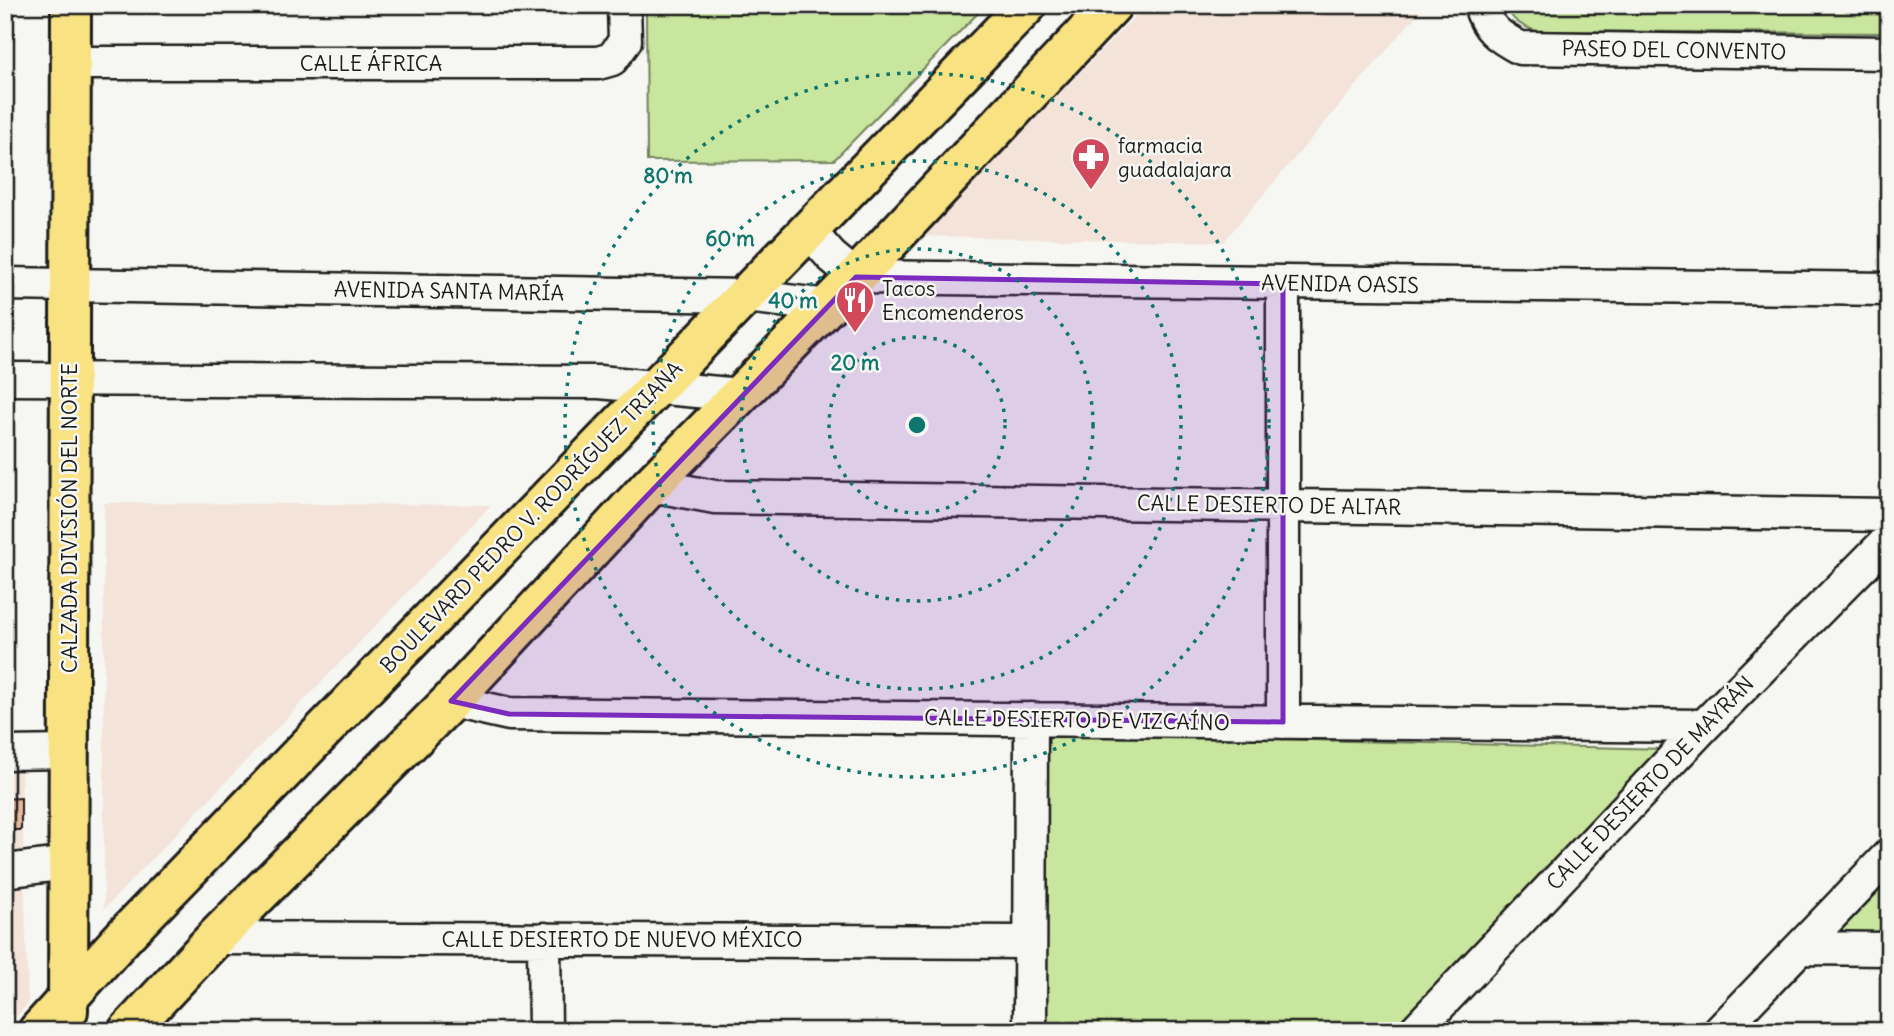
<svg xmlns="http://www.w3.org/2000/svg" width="1894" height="1036" viewBox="0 0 1894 1036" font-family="Delius,sans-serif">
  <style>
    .built { fill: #f3e3d8 }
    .green { fill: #c9e69e; stroke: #72815d; stroke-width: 2 }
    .building { fill: #ebb89c; stroke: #1c1c1c; stroke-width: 2 }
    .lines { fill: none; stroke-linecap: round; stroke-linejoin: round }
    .minor-casing { stroke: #1c1c1c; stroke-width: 37 }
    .major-casing { stroke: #1c1c1c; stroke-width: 44 }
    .minor { stroke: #f6f6f2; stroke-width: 32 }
    .major { stroke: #f8e281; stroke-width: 38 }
    .marked { fill: #7b2cbf; fill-opacity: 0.2; stroke: #7b2cbf; stroke-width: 5; stroke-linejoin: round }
    .ring { fill: none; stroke: #0f766e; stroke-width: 3.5; stroke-dasharray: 3.5 7 }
    .labels { text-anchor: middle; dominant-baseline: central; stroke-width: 5; stroke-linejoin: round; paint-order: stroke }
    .street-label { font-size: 21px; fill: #1c1c1c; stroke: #f6f6f2 }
    .poi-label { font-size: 21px; fill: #1c1c1c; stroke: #f6f6f2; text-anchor: start }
    .centre { fill: #0f766e; stroke: #f6f6f2; stroke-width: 3.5 }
    .ring-label { font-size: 21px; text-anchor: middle; font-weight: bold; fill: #0f766e; stroke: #f6f6f2; stroke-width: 5; stroke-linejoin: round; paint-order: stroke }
  </style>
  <rect width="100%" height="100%" fill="#f6f6f2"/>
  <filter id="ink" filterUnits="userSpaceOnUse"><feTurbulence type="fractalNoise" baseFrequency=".0143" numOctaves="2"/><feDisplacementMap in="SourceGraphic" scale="14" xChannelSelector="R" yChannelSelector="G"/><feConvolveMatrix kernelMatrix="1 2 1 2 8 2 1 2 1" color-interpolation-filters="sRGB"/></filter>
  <g filter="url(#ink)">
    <path class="built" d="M1146 5H1425L1223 242 921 236Z
      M104 503 491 505 104 909Z
      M5 771H21L28 1004 5 1028Z"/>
    <path class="green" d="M646 5H981V10L834 160 647 161Z
      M1506 5H1889V33L1536 31C1522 26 1511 21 1506 5Z
      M1043 733 1664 749 1394 1031H1044Z
      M1889 869V936L1824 935Z"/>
    <path class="building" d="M21 798V830H5V799Z"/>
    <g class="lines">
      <defs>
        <path id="minor" d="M1480 5C1487 29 1499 37 1520 48L1889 53
          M71 63H598L612 59 625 41 624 5
          M810 232 831 256 856 277 1889 289
          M5 284 746 296 828 306
          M1283 284V722
          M5 379 599 382 740 395
          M651 485 715 497 1889 515
          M451 701 509 714 1704 726
          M5 753 69 752
          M5 871 68 863
          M215 938 1030 942
          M544 939 545 1031
          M1800 948 1889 949
          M1030 1031 1031 719
          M1415 1031 1704 726 1889 539
          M1720 1031 1889 855"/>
        <path id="major" d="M68 1011 71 5
          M38 1031 125 935 1027 5
          M128 1031 215 938 451 701 651 485 856 277 1112 5"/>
      </defs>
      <use href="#minor" class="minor-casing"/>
      <use href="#major" class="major-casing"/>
      <use href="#minor" class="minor"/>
      <use href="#major" class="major"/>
    </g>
  </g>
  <path class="marked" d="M856 277 1283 284V722L509 714 451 701Z"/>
  <g class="ring">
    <circle cx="917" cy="425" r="88"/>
    <circle cx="917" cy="425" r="176"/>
    <circle cx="917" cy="425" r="264"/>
    <circle cx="917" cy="425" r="352"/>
  </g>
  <defs>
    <symbol id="pharmacy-pin" viewBox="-11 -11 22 30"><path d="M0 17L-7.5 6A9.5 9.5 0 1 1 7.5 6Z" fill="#d1495b" stroke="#f6f6f2"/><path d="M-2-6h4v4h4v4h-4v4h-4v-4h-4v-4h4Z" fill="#fff"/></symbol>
    <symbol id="restaurant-pin" viewBox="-11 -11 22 30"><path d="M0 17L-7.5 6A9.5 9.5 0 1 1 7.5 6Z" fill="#d1495b" stroke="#f6f6f2"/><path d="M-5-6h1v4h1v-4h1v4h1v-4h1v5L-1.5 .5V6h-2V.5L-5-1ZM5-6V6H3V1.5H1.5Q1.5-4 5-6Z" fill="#fff"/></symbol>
  </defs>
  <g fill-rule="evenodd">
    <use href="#pharmacy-pin" x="1069" y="135" width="44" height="60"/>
    <use href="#restaurant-pin" x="833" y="278" width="44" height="60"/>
  </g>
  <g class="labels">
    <g class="street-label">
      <text transform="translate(1674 50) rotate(1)">PASEO DEL CONVENTO</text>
      <text x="371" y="63">CALLE ÁFRICA</text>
      <text transform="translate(1340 284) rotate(1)">AVENIDA OASIS</text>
      <text transform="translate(449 291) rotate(1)">AVENIDA SANTA MARÍA</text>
      <text transform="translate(1269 505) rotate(1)">CALLE DESIERTO DE ALTAR</text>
      <text transform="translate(531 517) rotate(-46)">BOULEVARD PEDRO V. RODRÍGUEZ TRIANA</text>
      <text transform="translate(69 518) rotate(-90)">CALZADA DIVISIÓN DEL NORTE</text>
      <text transform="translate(1077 720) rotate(1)">CALLE DESIERTO DE VIZCAÍNO</text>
      <text transform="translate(1650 783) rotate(-46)">CALLE DESIERTO DE MAYRÁN</text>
      <text x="622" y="939">CALLE DESIERTO DE NUEVO MÉXICO</text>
    </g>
    <g class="poi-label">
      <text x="1118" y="145">farmacia<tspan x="1118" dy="24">guadalajara</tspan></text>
      <text x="882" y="288">Tacos<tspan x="882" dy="24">Encomenderos</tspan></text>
    </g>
  </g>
  <circle cx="917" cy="425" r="10" class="centre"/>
  <g class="ring-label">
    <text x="668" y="183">80 m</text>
    <text x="730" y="246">60 m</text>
    <text x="793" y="308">40 m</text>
    <text x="855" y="370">20 m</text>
  </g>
  <rect width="1894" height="1036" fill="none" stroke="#f6f6f2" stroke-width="28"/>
  <rect x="14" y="14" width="1866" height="1008" fill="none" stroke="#1c1c1c" stroke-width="2.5" filter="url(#ink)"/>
</svg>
